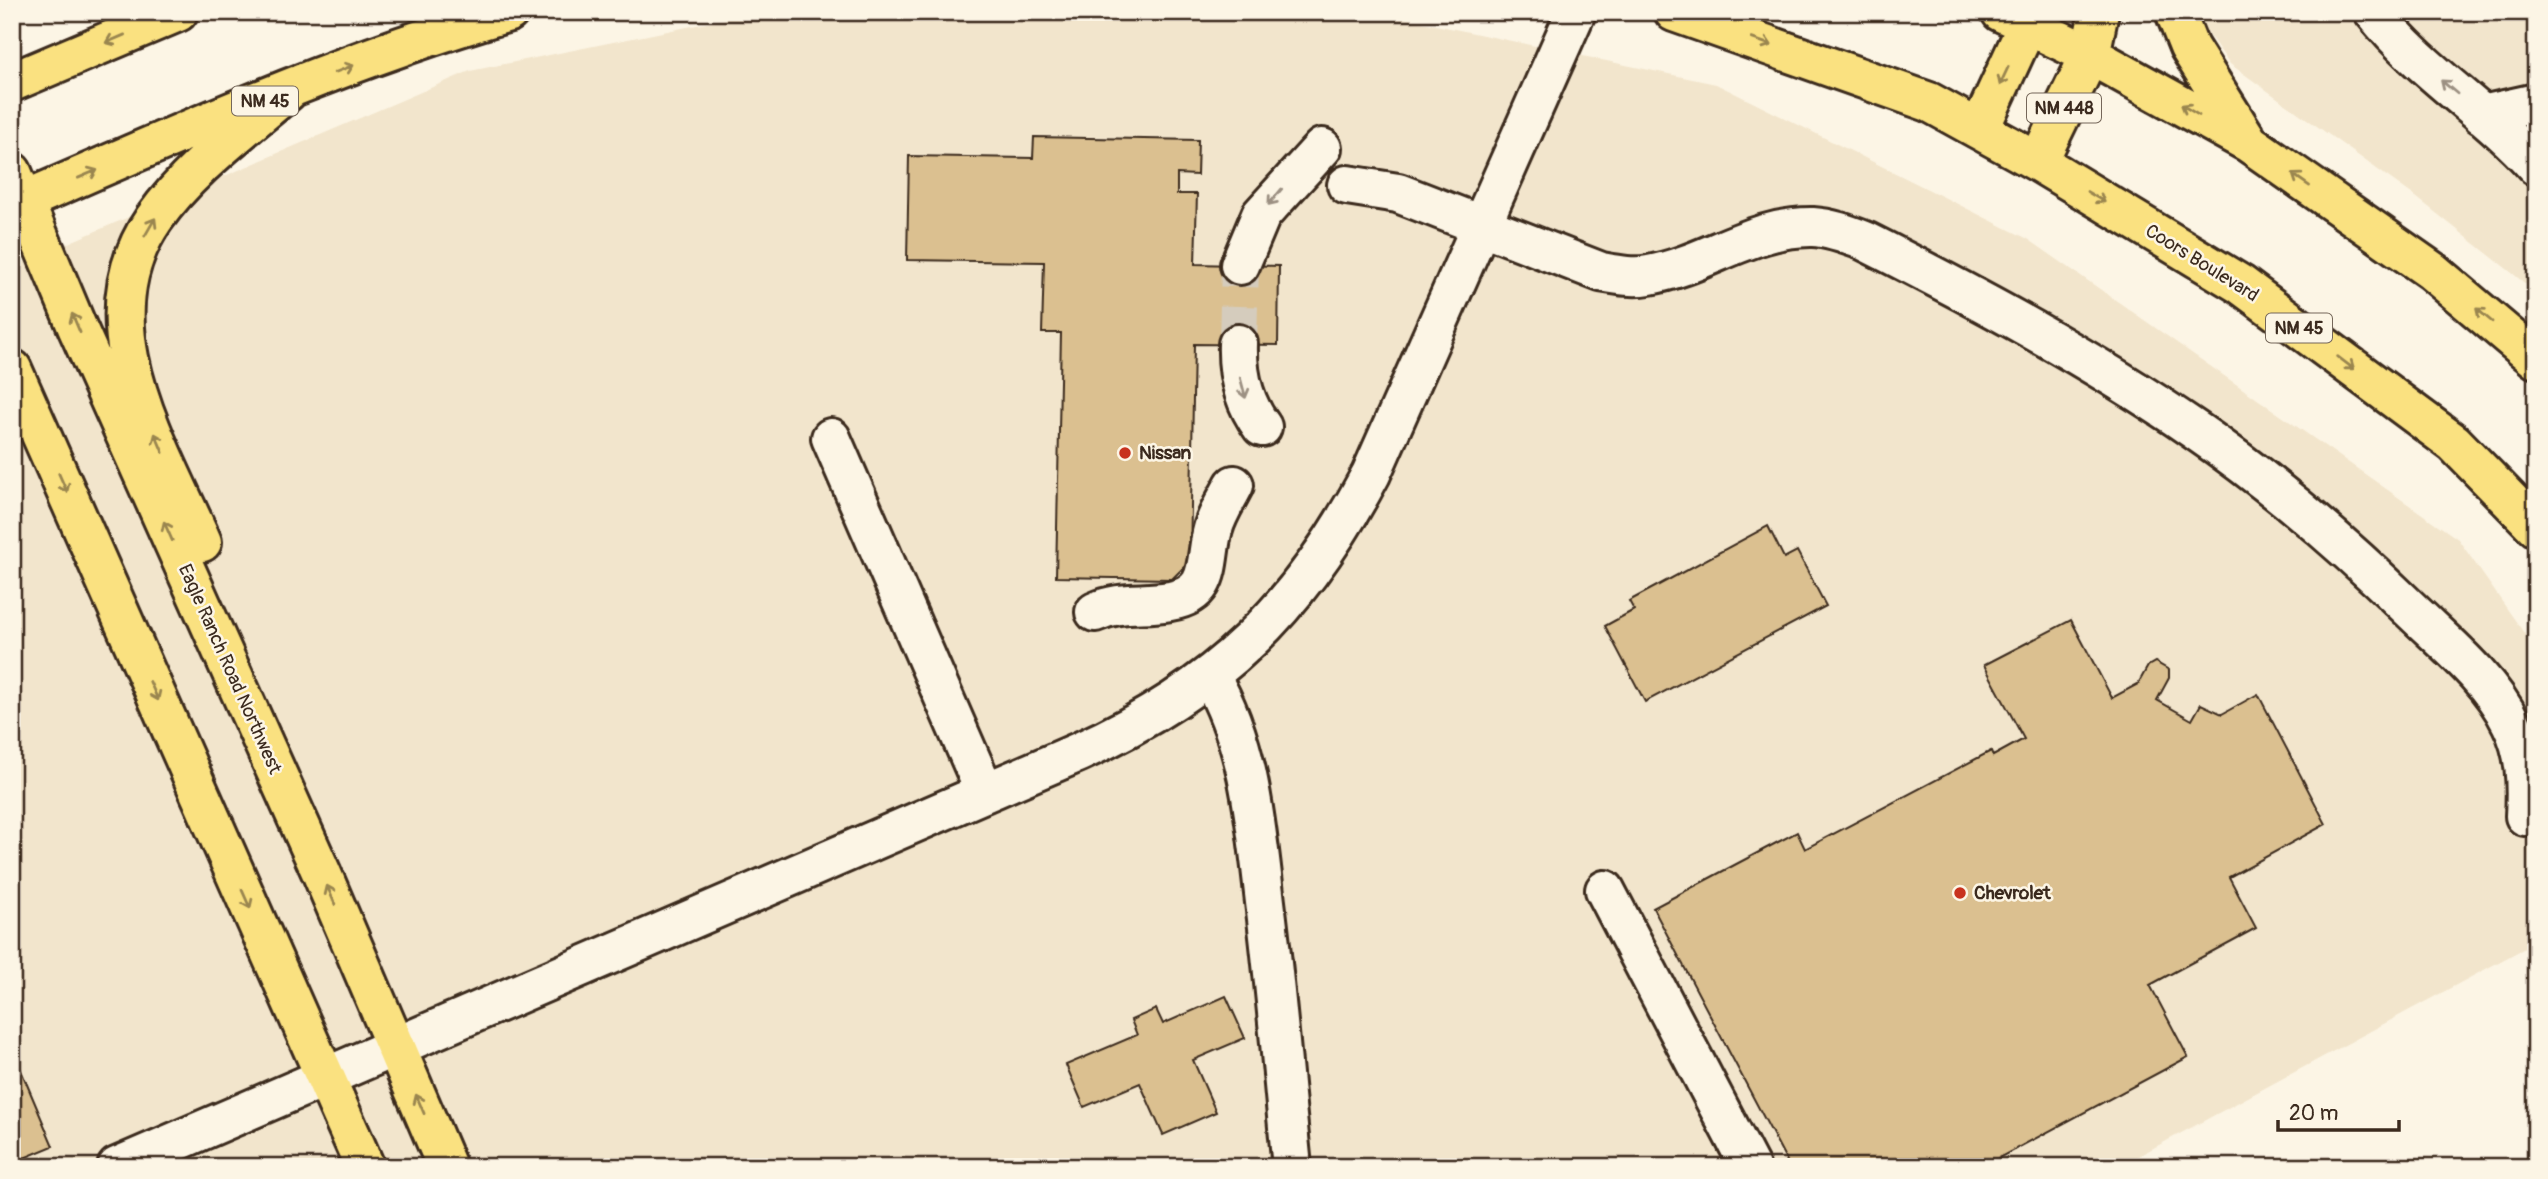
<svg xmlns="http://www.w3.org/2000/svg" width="2548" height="1179" viewBox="0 0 2548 1179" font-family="Pangolin,sans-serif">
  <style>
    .built { fill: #f2e5cc }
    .building { fill: #dbc090; stroke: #3b2a1e; stroke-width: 2 }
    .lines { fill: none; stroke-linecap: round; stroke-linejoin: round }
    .minor-tunnel { stroke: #d5ccbd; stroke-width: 38; stroke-dasharray: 38 19; stroke-linecap: butt }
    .minor-casing { stroke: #3b2a1e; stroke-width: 44 }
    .major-casing { stroke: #3b2a1e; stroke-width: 44 }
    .minor { stroke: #fcf5e5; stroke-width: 38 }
    .major { stroke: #fae180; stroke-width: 38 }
    .oneway { stroke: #9a864f }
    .oneway2 { stroke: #9c9082 }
    .poi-dot { fill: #c8321e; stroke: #fcf5e5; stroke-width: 2.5 }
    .labels { text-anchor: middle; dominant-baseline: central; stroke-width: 5; stroke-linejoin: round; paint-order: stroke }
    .shield { fill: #fcf5e5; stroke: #75675a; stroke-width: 2 }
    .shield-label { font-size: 18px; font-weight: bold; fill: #3b2a1e }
    .street-label { font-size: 19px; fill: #3b2a1e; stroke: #fcf5e5 }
    .poi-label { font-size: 19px; font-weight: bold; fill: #3b2a1e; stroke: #fcf5e5; text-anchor: start }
  </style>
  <rect width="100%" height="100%" fill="#fcf5e5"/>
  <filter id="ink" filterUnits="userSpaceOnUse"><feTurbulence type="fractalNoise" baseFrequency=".0143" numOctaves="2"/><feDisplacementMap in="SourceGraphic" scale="14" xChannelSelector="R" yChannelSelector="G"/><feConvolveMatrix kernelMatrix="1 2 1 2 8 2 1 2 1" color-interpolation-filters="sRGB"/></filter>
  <g filter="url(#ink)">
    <path class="built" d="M761 12H1374L1716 84 2028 239 2458 539 2536 650V942L2118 1167H12V267L470 71Z
      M2192 12H2536V292L2416 197 2230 64Z"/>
    <path class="building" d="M1034 137 1198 140 1197 175 1177 174V194H1197L1195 264 1279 266 1278 345 1194 344 1190 561 1172 579 1056 577 1061 333H1042L1044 262 907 260 909 156 1033 158Z
      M1768 526 1784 558 1797 551 1826 606 1645 702 1605 626 1634 610 1629 601Z
      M2071 620 2112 698 2138 684 2148 666 2155 662 2169 670V678L2157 700 2192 720 2201 704 2222 714 2258 694 2326 824 2229 877 2256 928 2150 985 2188 1057 1982 1167H1790L1653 908 1797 832 1805 849 1991 751 1993 756 2024 739 1984 665Z
      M1226 996 1245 1038 1193 1060 1216 1112 1163 1135 1140 1083 1084 1107 1066 1065 1137 1035 1131 1020 1156 1009 1163 1024Z
      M12 1049 53 1146 12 1163Z"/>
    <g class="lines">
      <path class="minor-tunnel" d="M1238 344 1240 265"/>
      <defs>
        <path id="minor" d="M2374 12C2420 71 2486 110 2536 166
          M2482 115 2536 103
          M1347 185 1398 193 1601 272C1618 275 1633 278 1649 275 1706 265 1752 226 1813 227 1831 228 1849 235 1865 241 1978 298 2090 358 2195 430 2271 482 2344 545 2410 609 2445 643 2490 679 2511 723 2526 752 2527 784 2525 816
          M1240 265 1261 215 1322 148
          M1238 344C1237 374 1244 403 1262 427
          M831 438 985 792
          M1095 612C1120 600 1143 606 1170 601 1214 594 1204 560 1213 529 1217 514 1227 499 1234 485
          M1210 676C1250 744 1256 825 1265 902 1276 990 1283 1079 1292 1167
          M1605 890 1750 1167
          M117 1167 1079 752C1218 689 1300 608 1371 474L1576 12"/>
        <path id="major" d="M1674 12 1929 102 2038 162 2240 284 2454 443 2536 527
          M2001 12 2090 55 2249 143 2432 271 2536 359
          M2175 12 2189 47 2246 138
          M12 82 178 12
          M1980 128 2028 24 2030 12
          M2038 162 2090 55 2099 12
          M12 172 77 327 322 874 447 1167
          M12 206C174 136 339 61 509 12
          M12 369 365 1167
          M202 542C159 443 82 323 154 219 189 169 243 130 288 91"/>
      </defs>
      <use href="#minor" class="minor-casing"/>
      <use href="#major" class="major-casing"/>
      <use href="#minor" class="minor"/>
      <use href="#major" class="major"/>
    </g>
    <defs><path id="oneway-shaft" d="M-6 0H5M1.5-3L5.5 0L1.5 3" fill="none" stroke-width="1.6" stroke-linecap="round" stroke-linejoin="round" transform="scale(1.75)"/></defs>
    <g class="oneway">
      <use href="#oneway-shaft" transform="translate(115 39) rotate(157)"/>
      <use href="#oneway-shaft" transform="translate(1762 42) rotate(19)"/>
      <use href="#oneway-shaft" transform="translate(344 69) rotate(-21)"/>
      <use href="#oneway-shaft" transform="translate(2004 76) rotate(115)"/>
      <use href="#oneway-shaft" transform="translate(2190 110) rotate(-149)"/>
      <use href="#oneway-shaft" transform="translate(88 174) rotate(-23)"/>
      <use href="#oneway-shaft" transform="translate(2301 180) rotate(-145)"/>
      <use href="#oneway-shaft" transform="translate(2096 197) rotate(31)"/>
      <use href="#oneway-shaft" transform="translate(150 227) rotate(-60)"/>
      <use href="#oneway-shaft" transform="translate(2484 315) rotate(-140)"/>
      <use href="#oneway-shaft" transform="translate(76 323) rotate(-113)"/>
      <use href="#oneway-shaft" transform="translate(2346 363) rotate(37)"/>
      <use href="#oneway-shaft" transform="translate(159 443) rotate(-113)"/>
      <use href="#oneway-shaft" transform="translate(63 483) rotate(66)"/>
      <use href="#oneway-shaft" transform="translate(168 531) rotate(-114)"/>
      <use href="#oneway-shaft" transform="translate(154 691) rotate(66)"/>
      <use href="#oneway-shaft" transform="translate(331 895) rotate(-113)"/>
      <use href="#oneway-shaft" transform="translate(246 899) rotate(66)"/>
      <use href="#oneway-shaft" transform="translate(420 1104) rotate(-113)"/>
    </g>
    <g class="oneway2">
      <use href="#oneway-shaft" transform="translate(2449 87) rotate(-140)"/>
      <use href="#oneway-shaft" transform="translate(1275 197) rotate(130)"/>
      <use href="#oneway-shaft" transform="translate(1243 388) rotate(75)"/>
    </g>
  </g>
  <g class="poi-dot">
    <circle cx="1125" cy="453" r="7"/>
    <circle cx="1960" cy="893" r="7"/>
  </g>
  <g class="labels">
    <g class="shield">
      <rect x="232" y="86.5" width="66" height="29" rx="5"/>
      <rect x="2027" y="93.5" width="74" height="29" rx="5"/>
      <rect x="2266" y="313.5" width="66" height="29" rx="5"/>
    </g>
    <g class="shield-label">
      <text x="265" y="101">NM 45</text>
      <text x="2064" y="108">NM 448</text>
      <text x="2299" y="328">NM 45</text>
    </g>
    <g class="street-label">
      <text transform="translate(2202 263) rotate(32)">Coors Boulevard</text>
      <text transform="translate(230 669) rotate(66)">Eagle Ranch Road Northwest</text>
    </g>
    <g class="poi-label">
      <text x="1139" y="453">Nissan</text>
      <text x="1974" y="893">Chevrolet</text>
    </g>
  </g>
  <rect width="2548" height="1179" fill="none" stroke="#fcf5e5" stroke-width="42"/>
  <rect x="21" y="21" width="2506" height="1137" fill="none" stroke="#3b2a1e" stroke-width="2.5" filter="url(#ink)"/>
  <path d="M2278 1120v10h121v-10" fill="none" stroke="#3b2a1e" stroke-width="3.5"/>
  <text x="2289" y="1120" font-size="21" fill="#3b2a1e" stroke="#fcf5e5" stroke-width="5" paint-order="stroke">20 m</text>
</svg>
